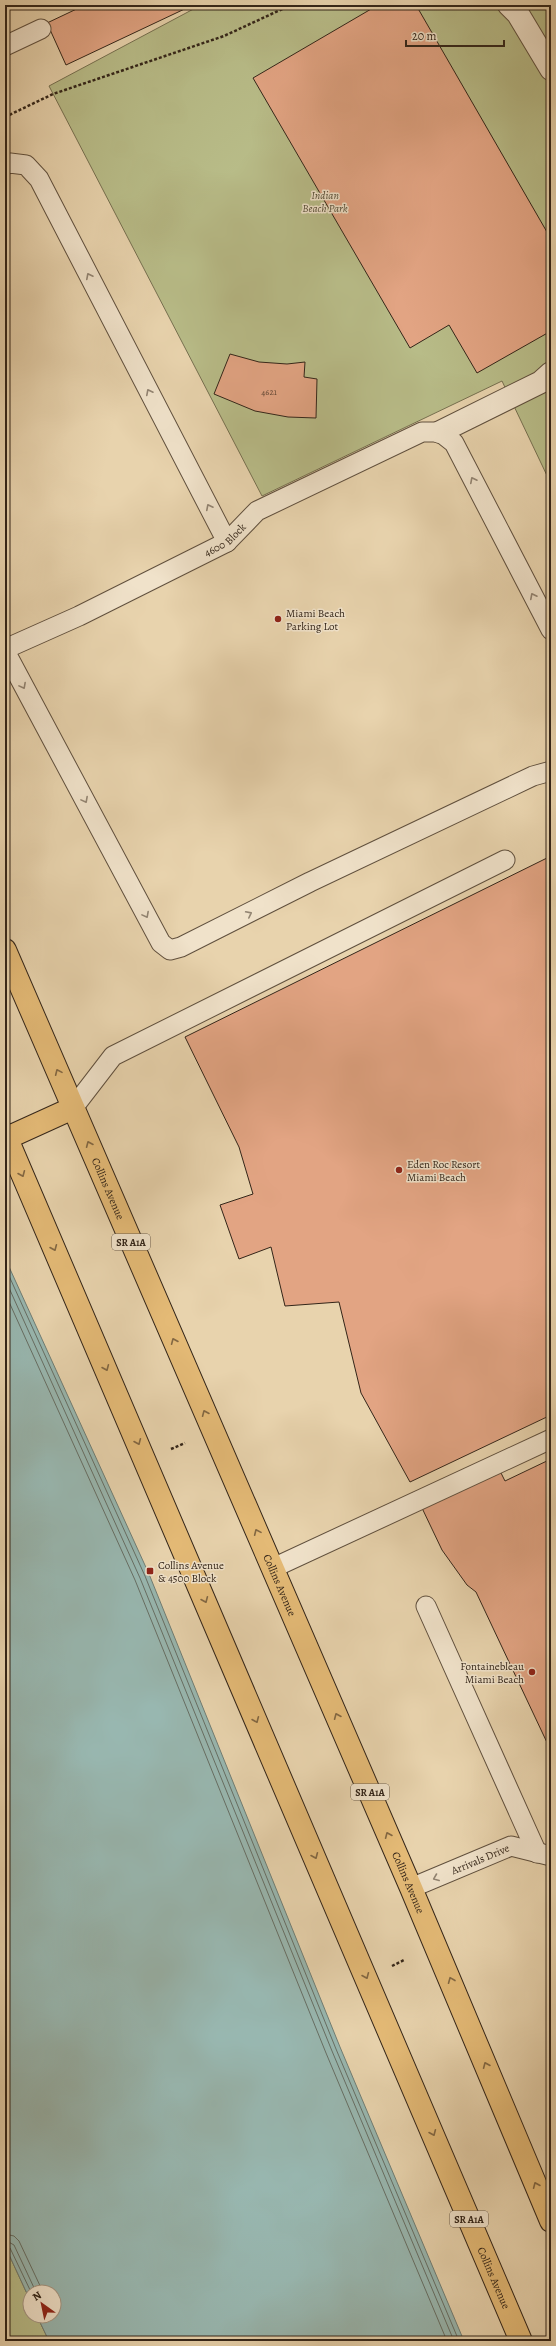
<svg xmlns="http://www.w3.org/2000/svg" width="556" height="2346" viewBox="0 0 556 2346" font-family="Alegreya,serif">
  <style>
    .green { fill: #b8bc88; stroke: #767050 }
    .water { fill: #98b7b0; stroke: #707d74 }
    .lines { fill: none; stroke-linecap: round; stroke-linejoin: round }
    .shore { stroke: #666e64; stroke-width: 1 }
    .building { fill: #e2a483; stroke: #332519 }
    .service-casing { stroke: #60503e; stroke-width: 21 }
    .pedestrian-casing { stroke: #60503e; stroke-width: 24 }
    .primary-casing { stroke: #332519; stroke-width: 24 }
    .path { stroke: #332519; stroke-width: 2.5; stroke-dasharray: 3 2; stroke-linecap: butt }
    .service { stroke: #f0e2ca; stroke-width: 19 }
    .pedestrian { stroke: #f0e2ca; stroke-width: 22 }
    .primary { stroke: #e4ba76; stroke-width: 22 }
    .oneway { stroke: #928472 }
    .oneway2 { stroke: #836843 }
    .poi-dot { fill: #8f2418; stroke: #f0e2ca; stroke-width: 1.5 }
    .labels { text-anchor: middle; dominant-baseline: central; stroke-width: 3; stroke-linejoin: round; paint-order: stroke }
    .number-label { font-size: 9px; fill: #5f4534 }
    .shield { fill: #f0e2ca; stroke: #6c5e4e; stroke-width: 1 }
    .shield-label { font-size: 10px; font-weight: bold; fill: #332519 }
    .park-label { font-size: 11px; font-style: italic; fill: #544b35; stroke: #f0e2ca }
    .street-label { font-size: 11px; fill: #332519; stroke: #f0e2ca }
    .poi-label { font-size: 11px; fill: #332519; stroke: #f0e2ca; text-anchor: start }
  </style>
  <rect width="100%" height="100%" fill="#e8d3ad"/>
  <filter id="stains"><feTurbulence type="fractalNoise" baseFrequency=".005" numOctaves="4"/><feColorMatrix values="0 0 0 0 .2 0 0 0 0 .09 0 0 0 0 .02 0 0 0 .5 -.17"/></filter>
  <radialGradient id="worn" r=".72"><stop offset=".6" stop-color="#630" stop-opacity="0"/><stop offset="1" stop-color="#630" stop-opacity=".3"/></radialGradient>
  <path class="green" d="M201 5H551V484L502 381 262 496 49 86Z
    M5 2246 30 2300V2316H37L49 2341H5Z"/>
  <path class="water" d="M5 1258 149 1574 340 2047 464 2341H49L37 2316H54V2292H30V2300L5 2246Z"/>
  <g class="lines">
    <path class="shore" d="M5 1267 145 1576 336 2049 459 2341
      M5 1279 140 1578 332 2051 454 2341
      M5 1293 135 1580 326 2053 447 2341
      M5 2234 14 2236 19 2241 43 2292
      M5 2240 14 2245 36 2292
      M5 2245 10 2248 31 2292"/>
  </g>
  <path class="building" d="M85 5H193L66 65 47 23Z
    M378 5H416L551 239V331L477 373 449 325 410 348 253 78Z
    M230 354 259 362 287 364 305 362 304 377 317 379 316 418 288 417 255 411 214 394Z
    M551 856V1415L410 1482 361 1393 339 1302 285 1306 271 1247 239 1259 220 1205 253 1194 239 1147 185 1037Z
    M551 1459V1751L476 1592 467 1585 442 1550 422 1508 500 1471 505 1481Z"/>
  <g class="lines">
    <defs>
      <g id="service">
        <path d="M5 46 41 29"/>
        <path d="M5 165 10 163 26 165 39 179 227 542"/>
        <path id="s1" d="M5 649 79 616 227 542 257 511 422 432H440L454 443 551 630"/>
        <path d="M5 651 161 943 170 950 181 947 310 882 533 776 551 771"/>
        <path d="M73 1108 113 1056 505 860"/>
        <path d="M273 1568 551 1439"/>
        <path d="M426 1606 537 1853"/>
        <path id="s2" d="M411 1888 511 1846 551 1856"/>
      </g>
      <path id="pedestrian" d="M509 5 518 14 551 69
        M440 432 541 382 551 373"/>
      <g id="primary">
        <path id="s3" d="M5 950 411 1888 551 2221"/>
        <path id="s4" d="M5 1134 521 2341"/>
        <path d="M7 1138 73 1108"/>
      </g>
    </defs>
    <use href="#service" class="service-casing"/>
    <use href="#pedestrian" class="pedestrian-casing"/>
    <use href="#primary" class="primary-casing"/>
    <path class="path" d="M5 117 53 94 224 36 291 5
      M171 1449 185 1443
      M392 1966 404 1960"/>
    <use href="#service" class="service"/>
    <use href="#pedestrian" class="pedestrian"/>
    <use href="#primary" class="primary"/>
  </g>
  <defs><path id="oneway-chevron" d="M-2-3.5L2.5 0L-2 3.5" fill="none" stroke-width="1.6" stroke-linecap="round" stroke-linejoin="round"/></defs>
  <g class="oneway">
    <use href="#oneway-chevron" transform="translate(89 276) rotate(-117)"/>
    <use href="#oneway-chevron" transform="translate(149 392) rotate(-117)"/>
    <use href="#oneway-chevron" transform="translate(473 480) rotate(-117)"/>
    <use href="#oneway-chevron" transform="translate(209 507) rotate(-117)"/>
    <use href="#oneway-chevron" transform="translate(533 596) rotate(-117)"/>
    <use href="#oneway-chevron" transform="translate(23 686) rotate(62)"/>
    <use href="#oneway-chevron" transform="translate(85 800) rotate(62)"/>
    <use href="#oneway-chevron" transform="translate(249 914) rotate(-27)"/>
    <use href="#oneway-chevron" transform="translate(146 915) rotate(62)"/>
    <use href="#oneway-chevron" transform="translate(436 1878) rotate(158)"/>
  </g>
  <g class="oneway2">
    <use href="#oneway-chevron" transform="translate(58 1072) rotate(-114)"/>
    <use href="#oneway-chevron" transform="translate(89 1144) rotate(-113)"/>
    <use href="#oneway-chevron" transform="translate(22 1174) rotate(67)"/>
    <use href="#oneway-chevron" transform="translate(54 1248) rotate(67)"/>
    <use href="#oneway-chevron" transform="translate(174 1341) rotate(-113)"/>
    <use href="#oneway-chevron" transform="translate(106 1368) rotate(67)"/>
    <use href="#oneway-chevron" transform="translate(205 1413) rotate(-113)"/>
    <use href="#oneway-chevron" transform="translate(138 1442) rotate(67)"/>
    <use href="#oneway-chevron" transform="translate(257 1532) rotate(-114)"/>
    <use href="#oneway-chevron" transform="translate(205 1600) rotate(67)"/>
    <use href="#oneway-chevron" transform="translate(337 1716) rotate(-113)"/>
    <use href="#oneway-chevron" transform="translate(256 1720) rotate(67)"/>
    <use href="#oneway-chevron" transform="translate(388 1835) rotate(-113)"/>
    <use href="#oneway-chevron" transform="translate(315 1856) rotate(67)"/>
    <use href="#oneway-chevron" transform="translate(366 1976) rotate(67)"/>
    <use href="#oneway-chevron" transform="translate(451 1980) rotate(-112)"/>
    <use href="#oneway-chevron" transform="translate(486 2065) rotate(-113)"/>
    <use href="#oneway-chevron" transform="translate(433 2133) rotate(67)"/>
    <use href="#oneway-chevron" transform="translate(536 2185) rotate(-113)"/>
  </g>
  <g class="poi-dot">
    <circle cx="278" cy="619" r="4"/>
    <circle cx="399" cy="1170" r="4"/>
    <rect x="146" y="1567" width="8" height="8" rx="2"/>
    <circle cx="532" cy="1672" r="4"/>
  </g>
  <g class="labels">
    <g class="number-label">
      <text x="269" y="392">4621</text>
    </g>
    <g class="shield">
      <rect x="112" y="1234" width="38" height="16" rx="3"/>
      <rect x="351" y="1784" width="38" height="16" rx="3"/>
      <rect x="450" y="2211" width="38" height="16" rx="3"/>
    </g>
    <g class="shield-label">
      <text x="131" y="1242">SR A1A</text>
      <text x="370" y="1792">SR A1A</text>
      <text x="469" y="2219">SR A1A</text>
    </g>
    <g class="park-label">
      <text x="325" y="195">Indian<tspan x="325" dy="13">Beach Park</tspan></text>
    </g>
    <g class="street-label">
      <text stroke="none"><textPath href="#s1" startOffset="246">4600 Block</textPath></text>
      <text stroke="none"><textPath href="#s3" startOffset="260">Collins Avenue</textPath></text>
      <text stroke="none"><textPath href="#s3" startOffset="692">Collins Avenue</textPath></text>
      <text stroke="none"><textPath href="#s2" startOffset="75">Arrivals Drive</textPath></text>
      <text stroke="none"><textPath href="#s3" startOffset="1016">Collins Avenue</textPath></text>
      <text stroke="none"><textPath href="#s4" startOffset="1244">Collins Avenue</textPath></text>
    </g>
    <g class="poi-label">
      <text x="286" y="613">Miami Beach<tspan x="286" dy="13">Parking Lot</tspan></text>
      <text x="407" y="1164">Eden Roc Resort<tspan x="407" dy="13">Miami Beach</tspan></text>
      <text x="158" y="1565">Collins Avenue<tspan x="158" dy="13">&amp; 4500 Block</tspan></text>
      <text x="524" y="1666" text-anchor="end">Fontainebleau<tspan x="524" dy="13">Miami Beach</tspan></text>
    </g>
  </g>
  <rect width="556" height="2346" fill="none" stroke="#e8d3ad" stroke-width="20"/>
  <rect x="6" y="6" width="544" height="2334" fill="none" stroke="#332519" stroke-width="2"/>
  <rect x="10" y="10" width="536" height="2326" fill="none" stroke="#332519"/>
  <g transform="translate(42 2304) rotate(327)"><circle r="19" fill="#f0e2ca" stroke="#a49683"/>
  <path d="M0-3L7 15L0 10L-7 15Z" fill="#8f2418"/>
  <text y="-6" font-size="11" font-weight="bold" text-anchor="middle" fill="#332519">N</text>
  </g>
  <path d="M406 40v6h98v-6" fill="none" stroke="#332519" stroke-width="2"/>
  <text x="412" y="40" font-size="12" fill="#332519" stroke="#f0e2ca" stroke-width="3" paint-order="stroke">20 m</text>
  <rect width="100%" height="100%" filter="url(#stains)"/>
  <rect width="100%" height="100%" fill="url(#worn)"/>
</svg>
